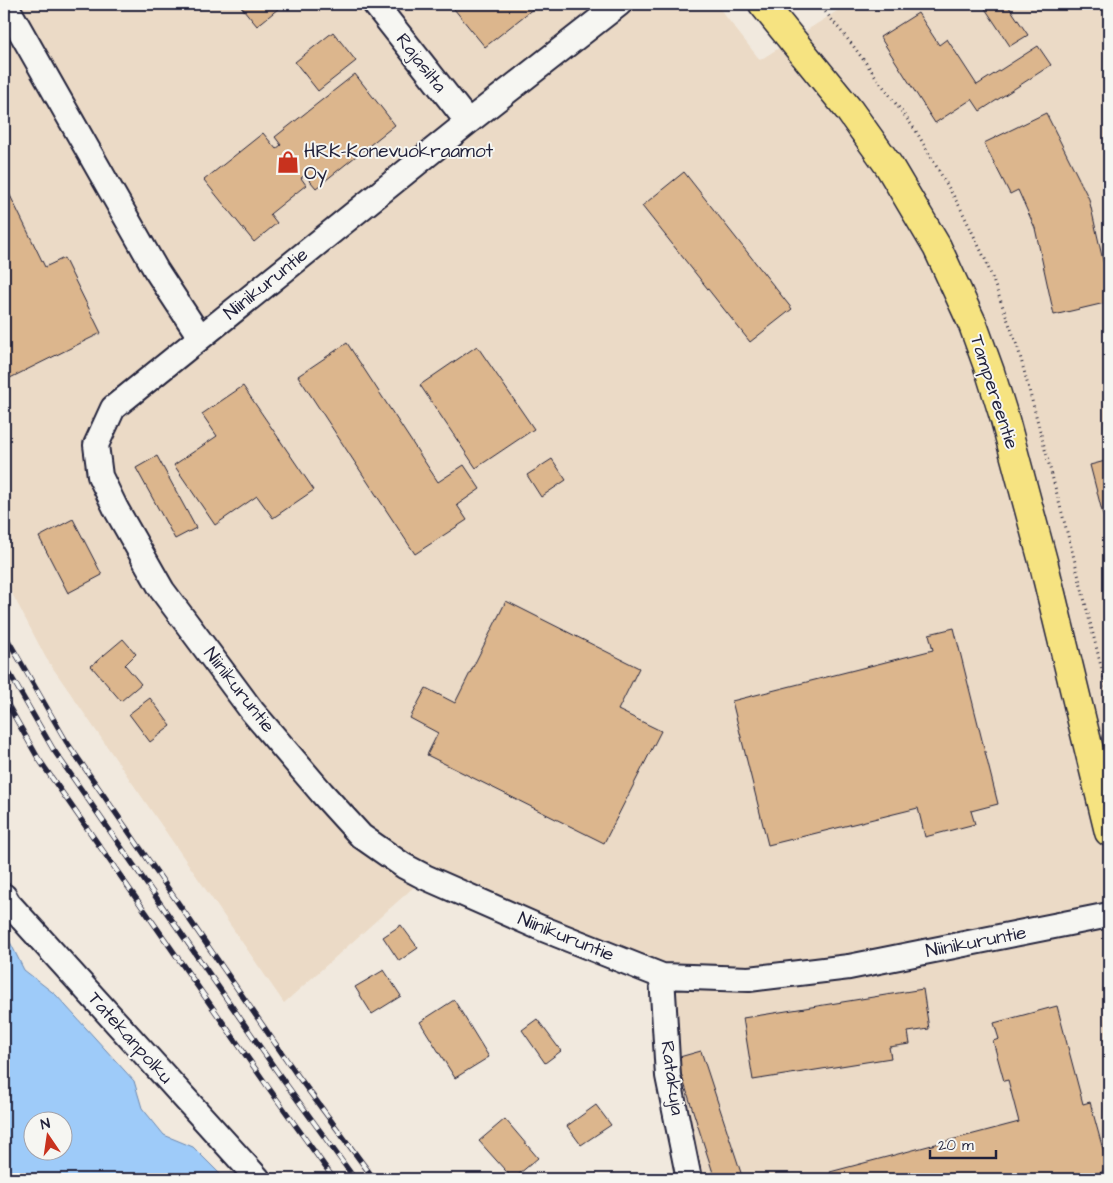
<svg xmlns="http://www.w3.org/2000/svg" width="1113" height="1183" viewBox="0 0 1113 1183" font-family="'Architects Daughter',sans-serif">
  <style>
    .built { fill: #ebdac6 }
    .water { fill: #9ecbf9; stroke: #6c87ad; fill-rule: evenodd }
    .building { fill: #dcb68d; stroke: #22223b }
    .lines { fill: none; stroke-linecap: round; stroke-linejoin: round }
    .minor-casing { stroke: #22223b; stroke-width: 28 }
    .major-casing { stroke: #22223b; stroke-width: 31 }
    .path { stroke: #22223b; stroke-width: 3; stroke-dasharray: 1 4; stroke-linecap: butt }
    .minor { stroke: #f6f6f2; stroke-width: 24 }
    .major { stroke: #f6e381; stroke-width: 28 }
    .rail-casing { stroke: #22223b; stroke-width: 5.5 }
    .rail { stroke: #f6f6f2; stroke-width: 4; stroke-dasharray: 11; stroke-linecap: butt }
    .labels { text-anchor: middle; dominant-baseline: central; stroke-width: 4; stroke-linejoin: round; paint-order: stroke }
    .street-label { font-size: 19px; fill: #22223b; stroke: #f6f6f2 }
    .poi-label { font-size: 19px; fill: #22223b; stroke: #f6f6f2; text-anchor: start }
  </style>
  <rect width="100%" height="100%" fill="#f1e9de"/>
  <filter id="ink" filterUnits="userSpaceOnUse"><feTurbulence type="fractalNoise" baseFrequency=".02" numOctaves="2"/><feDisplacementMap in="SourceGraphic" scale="10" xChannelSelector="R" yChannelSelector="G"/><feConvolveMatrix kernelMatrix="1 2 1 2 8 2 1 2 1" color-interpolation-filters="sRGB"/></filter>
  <g filter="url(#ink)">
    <path class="built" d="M4 4H716L760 60 848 4H1109V1179H689L661 976 425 877 284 1003 46 658 4 578Z"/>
    <path class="water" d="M4 930 24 970 56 995 134 1081 142 1108 164 1135 193 1147 225 1179H4ZM32 1120H62V1150H32Z"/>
    <path class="building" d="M239 4H284L257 26Z
      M450 4H539L485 47Z
      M982 4H1007L1028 35 1010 46Z
      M918 13 939 45 947 39 977 85 1038 46 1051 65 980 111 972 99 935 123 880 37Z
      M333 32 356 61 318 91 295 62Z
      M355 74 395 125 316 188 305 175 301 178 306 185 270 214 277 223 254 242 204 180 263 133 276 149 281 145 275 137Z
      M1046 113 1089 199 1109 287V302L1054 315 1035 228 1018 190 1010 194 984 143Z
      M684 172 792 309 750 342 642 206Z
      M4 183 45 267 64 258 101 333 4 381Z
      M347 343 438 482 464 465 480 489 457 505 467 520 415 554 298 376Z
      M477 346 534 429 476 468 420 385Z
      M243 386 314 490 273 518 257 496 215 525 174 465 217 436 202 414Z
      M157 456 196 528 175 539 136 468Z
      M552 459 566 480 541 497 527 475Z
      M1109 460V538L1090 465Z
      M73 519 102 575 68 593 39 537Z
      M506 601 639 668 618 710 661 731 604 843 427 755 438 733 410 718 426 688 455 703Z
      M954 628 998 804 971 811 975 824 925 837 918 808 768 845 732 701 933 650 929 634Z
      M123 639 136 654 125 665 141 684 121 701 91 666Z
      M150 698 171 726 150 742 129 714Z
      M401 925 418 948 399 961 383 937Z
      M384 970 401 996 372 1014 355 987Z
      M923 989 929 1029 908 1032 910 1044 889 1047 891 1058 753 1080 743 1018Z
      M454 1000 489 1057 455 1078 420 1022Z
      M1057 1006 1083 1104 1090 1102 1107 1164 1102 1172 1075 1179H832L830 1172 1019 1122 1008 1080 1004 1081 993 1041 999 1039 994 1023Z
      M537 1019 561 1051 545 1063 522 1030Z
      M701 1051 743 1179H715L676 1058Z
      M596 1105 611 1125 581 1145 567 1126Z
      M505 1119 538 1158 513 1179 479 1141Z
      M1109 1171V1179H1098Z"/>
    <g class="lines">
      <defs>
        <path id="minor" d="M5 4 156 270 200 337
          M375 4 468 122
          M619 4 468 122 113 408 96 445 100 476 116 509 162 590 252 711 322 793 361 836 404 866 425 877 541 928 662 976 749 979 849 967 1109 915
          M4 896 8 903 258 1179
          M662 976 668 1076 689 1179"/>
        <path id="major" d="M763 4 849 110 889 166 937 247 973 325 990 372 1005 420 1044 565 1109 832"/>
      </defs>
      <use href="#minor" class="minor-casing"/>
      <use href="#major" class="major-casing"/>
      <path class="path" d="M819 4 854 47 916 131 961 209 986 261 1018 348 1075 562 1109 698"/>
      <use href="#minor" class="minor"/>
      <use href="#major" class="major"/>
      <defs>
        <path id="rail" d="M4 633 66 741 295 1072 374 1179
          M4 664 53 749 283 1080 355 1179
          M4 698 38 758 268 1087 334 1179"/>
      </defs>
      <use href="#rail" class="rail-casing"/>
      <use href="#rail" class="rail"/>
    </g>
  </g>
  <defs>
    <symbol id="shop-bare" viewBox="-9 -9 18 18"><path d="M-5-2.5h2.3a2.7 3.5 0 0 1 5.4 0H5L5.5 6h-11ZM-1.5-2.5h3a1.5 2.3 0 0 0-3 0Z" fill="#c8321e" stroke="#f6f6f2" stroke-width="2.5" paint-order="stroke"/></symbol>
  </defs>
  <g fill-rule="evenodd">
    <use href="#shop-bare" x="272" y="146" width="32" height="32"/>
  </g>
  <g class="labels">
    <g class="street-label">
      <text transform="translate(421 63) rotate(52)">Rajasilta</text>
      <text transform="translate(266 284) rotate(-39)">Niinikuruntie</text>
      <text transform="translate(994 392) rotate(72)">Tampereentie</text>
      <text transform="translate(239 690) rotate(52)">Niinikuruntie</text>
      <text transform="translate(566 937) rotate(22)">Niinikuruntie</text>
      <text transform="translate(976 942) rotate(-11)">Niinikuruntie</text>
      <text transform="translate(130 1038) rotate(48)">Tatekanpolku</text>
      <text transform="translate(672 1078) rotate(82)">Ratakuja</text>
    </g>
    <g class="poi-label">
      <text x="304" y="151">HRK-Konevuokraamot<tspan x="304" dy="22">Oy</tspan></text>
    </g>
  </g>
  <rect width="1113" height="1183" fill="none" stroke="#f6f6f2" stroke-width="20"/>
  <rect x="10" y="10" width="1093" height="1163" fill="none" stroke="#22223b" stroke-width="2" filter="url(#ink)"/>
  <g transform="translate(48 1136) rotate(347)"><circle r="24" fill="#f6f6f2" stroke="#a1a1a9"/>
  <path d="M0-4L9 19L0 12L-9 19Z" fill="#c8321e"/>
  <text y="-8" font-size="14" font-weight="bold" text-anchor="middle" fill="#22223b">N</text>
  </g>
  <path d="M930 1150v8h66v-8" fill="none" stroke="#22223b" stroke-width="2.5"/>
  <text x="938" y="1150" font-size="15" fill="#22223b" stroke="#f6f6f2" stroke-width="4" paint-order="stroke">20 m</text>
</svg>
